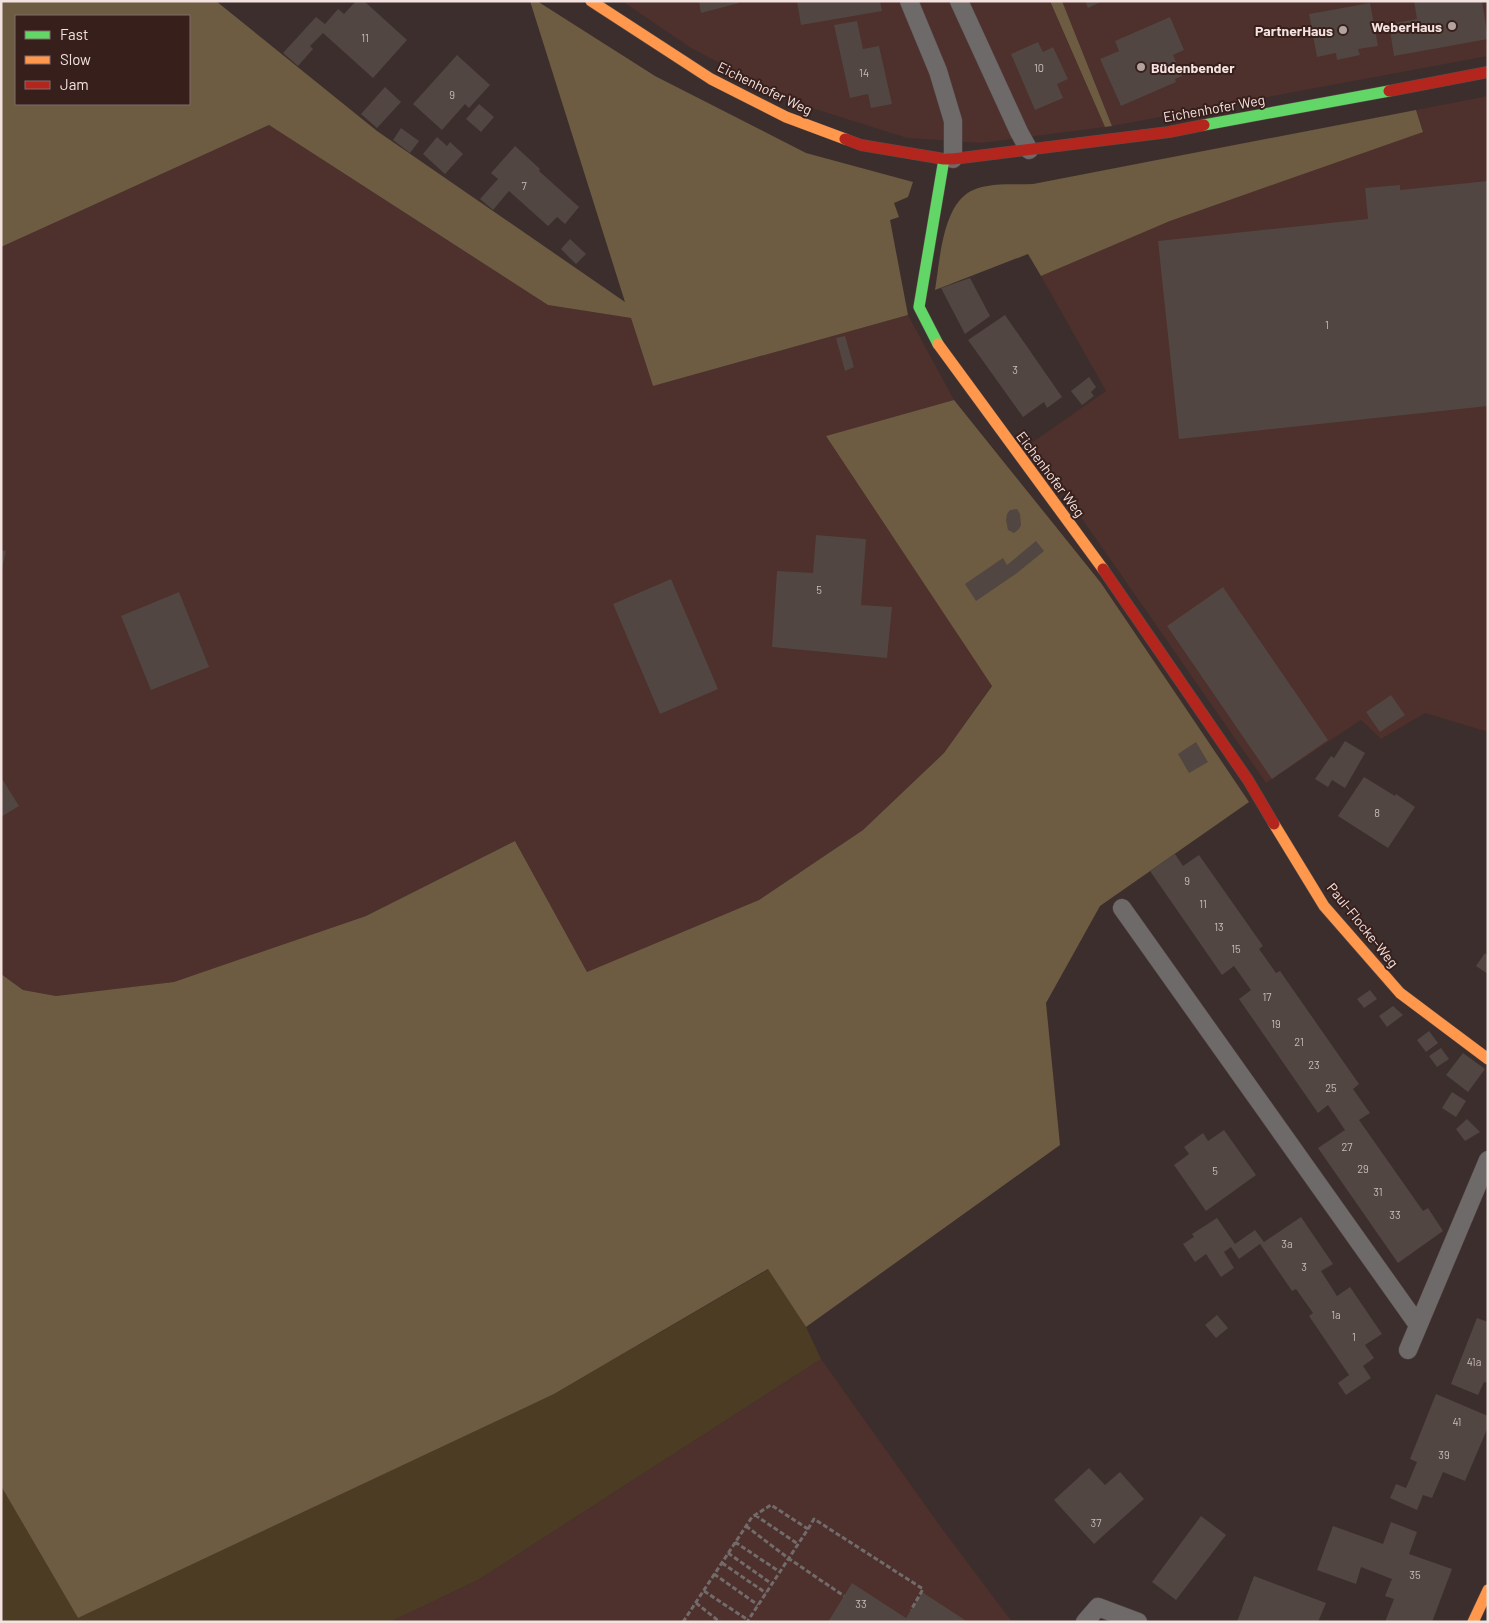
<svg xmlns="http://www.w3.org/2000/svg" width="1489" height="1623" viewBox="0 0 1489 1623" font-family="Barlow,sans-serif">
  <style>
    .built { fill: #4e302c }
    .green { fill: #4c3c24 }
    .forest { fill: #6d5b42; fill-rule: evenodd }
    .building { fill: #514642 }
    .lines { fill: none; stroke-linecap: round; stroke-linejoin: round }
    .lane-casing { stroke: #584c4a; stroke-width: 19 }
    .fast-casing { stroke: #584c4a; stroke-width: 12 }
    .slow-casing { stroke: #584c4a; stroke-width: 12 }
    .jam-casing { stroke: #584c4a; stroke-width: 12 }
    .path { stroke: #726b6b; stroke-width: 3; stroke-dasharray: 5 2.5; stroke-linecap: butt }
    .lane { stroke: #6f6a6a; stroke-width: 18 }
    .fast { stroke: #63d668; stroke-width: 11 }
    .slow { stroke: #ff974d; stroke-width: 11 }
    .jam { stroke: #b3261e; stroke-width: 11 }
    .poi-dot { fill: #b3a3a0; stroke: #371f1c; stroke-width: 2 }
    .labels { text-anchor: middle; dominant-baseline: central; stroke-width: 4; stroke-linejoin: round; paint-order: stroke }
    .number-label { font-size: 11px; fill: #cabbb8 }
    .poi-label { font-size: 14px; font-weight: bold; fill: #f3e2df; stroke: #371f1c; text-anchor: end }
    .street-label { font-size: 14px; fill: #f3e2df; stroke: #371f1c }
  </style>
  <rect width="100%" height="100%" fill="#3c2e2c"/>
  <path class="built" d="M622 1H1050L1105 127 981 143 907 138 796 103 691 48Z
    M1062 1H1488V56L1112 126Z
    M1488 96V732L1425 713 1381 739 1361 720 1266 783 1030 444 1106 391 1041 276 1170 221 1423 131 1416 110Z
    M269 125 548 305 631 318 653 386 908 315 954 400 826 436 992 685 944 753 863 830 759 900 587 972 515 841 366 916 175 982 56 996 23 990 1 974V247Z
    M821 1359 943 1530 1012 1622H390L478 1580Z"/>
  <path class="green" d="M769 1269 806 1327 821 1359 478 1580 390 1622H1V1486L78 1618 554 1394Z"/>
  <path class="forest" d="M1 1H216L377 131 625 302 530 1H537L655 76 806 153 913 182 908 197 894 203 899 217 890 220 908 315 653 386 631 318 548 305 269 125 1 247ZM16 16H189V104H16Z
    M1050 1H1062L1112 126 1105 127Z
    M1416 110 1423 132 1170 221 1041 276 1028 254 935 290C940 261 942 206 971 191 989 182 1014 185 1033 184Z
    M954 400 1101 583 1249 802 1100 906 1046 1003 1060 1145 806 1327 768 1269 554 1394 78 1618 1 1486V974L23 990 56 996 174 982 366 916 515 841 587 972 759 900 863 830 944 753 992 686 826 436Z"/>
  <path class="building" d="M356 1H364L407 40 373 78 323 33 310 46 313 49 298 66 283 53 316 17 325 24 338 9 344 14Z
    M699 1H738L739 3 701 13Z
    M797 1H880L882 11 801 25Z
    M1085 1H1103L1088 8Z
    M1414 1H1482L1488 39 1394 56 1389 24 1417 19Z
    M1370 3 1378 46 1358 49 1360 55 1337 60 1336 53 1317 57 1309 14Z
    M1170 17 1184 50 1173 55 1182 76 1175 79 1176 82 1121 106 1100 59 1119 51 1115 41Z
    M857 21 863 49 879 46 892 104 871 108 868 94 850 98 834 25Z
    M1038 42 1043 52 1053 47 1068 79 1057 84 1063 98 1035 110 1011 54Z
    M457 55 490 85 469 108 465 104 442 130 413 104Z
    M385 87 401 102 377 128 361 114Z
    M479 104 494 117 481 132 466 119Z
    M401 128 419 141 410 153 393 140Z
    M437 137 447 146 450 142 463 154 445 174 423 154Z
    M515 146 540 169 539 171 579 207 565 224 557 217 548 226 509 191 493 210 480 199 498 179 491 173Z
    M1488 181V406L1179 439 1158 241 1368 219 1365 188 1400 185V190Z
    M570 239 586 254 576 264 561 249Z
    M970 278 990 316 965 334 941 288Z
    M1005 315 1062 397 1047 408 1044 402 1023 417 968 340Z
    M845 336 854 367 845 371 836 338Z
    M1089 377 1096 387 1091 392 1094 396 1082 405 1071 391Z
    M1017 509 1020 514 1021 525 1019 529 1014 533 1008 530 1006 520 1007 514 1010 510Z
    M816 535 866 539 861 605 892 607 887 658 772 647 777 571 813 573Z
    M1036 541 1044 551 1017 573 976 601 965 584 1003 558 1007 565Z
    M1 550 6 551 2 569 1 568Z
    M671 579 718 689 660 714 613 604Z
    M1223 587 1328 740 1272 779 1167 626Z
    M179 592 209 667 151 690 121 616Z
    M1391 695 1405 715 1380 732 1366 712Z
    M1345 741 1365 753 1345 788 1332 780 1328 787 1315 779 1331 756 1334 758Z
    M1196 742 1208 762 1189 773 1178 754Z
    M1 777 19 806 1 817Z
    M1364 777 1395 796 1396 794 1415 807 1388 848 1338 816Z
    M1175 854 1183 866 1199 855 1263 946 1259 949 1276 973 1280 971 1359 1084 1353 1089 1370 1113 1359 1120 1423 1211 1428 1208 1443 1231 1398 1263 1318 1148 1345 1130 1328 1105 1318 1113 1239 999 1251 990 1234 966 1222 975 1150 871Z
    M1485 953 1488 956V974L1476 966Z
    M1370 990 1377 999 1364 1008 1357 999Z
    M1393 1006 1403 1015 1387 1027 1379 1016Z
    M1429 1031 1438 1043 1426 1052 1417 1040Z
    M1441 1048 1449 1059 1437 1067 1429 1056Z
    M1463 1053 1485 1069 1468 1092 1446 1075Z
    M1452 1092 1466 1101 1456 1117 1442 1108Z
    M1467 1119 1480 1132 1465 1141 1456 1129Z
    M1224 1130 1256 1175 1206 1211 1174 1165 1189 1154 1184 1147 1203 1133 1208 1141Z
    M1301 1217 1333 1264 1321 1271 1337 1296 1350 1287 1382 1334 1365 1345 1374 1358 1363 1366 1371 1378 1346 1395 1338 1383 1349 1375 1309 1316 1313 1313 1296 1289 1292 1291 1260 1244 1239 1259 1231 1247 1224 1252 1234 1268 1221 1277 1206 1254 1195 1262 1183 1244 1194 1237 1192 1234 1217 1218 1235 1244 1255 1230 1264 1242Z
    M1217 1315 1228 1328 1216 1338 1205 1325Z
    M1477 1318 1488 1322V1383L1484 1382 1478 1395 1451 1384Z
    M1436 1394 1488 1416V1427L1465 1481 1443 1472 1432 1498 1423 1495 1417 1510 1390 1498 1396 1484 1406 1488 1417 1462 1410 1459Z
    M1089 1468 1105 1485 1120 1472 1144 1499 1094 1544 1054 1500Z
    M1201 1516 1226 1535 1176 1600 1152 1582Z
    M1391 1522 1417 1532 1409 1554 1452 1569 1432 1622H1385L1394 1599 1385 1596 1392 1579 1361 1567 1356 1584 1317 1570 1333 1526 1383 1544Z
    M1254 1576 1326 1603 1318 1622H1237Z
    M852 1583 906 1618 922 1592 968 1622H828Z"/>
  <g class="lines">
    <defs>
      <path id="lane" d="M909 1 938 71 953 121V159
        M959 1 1019 132 1029 150
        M1122 908 1418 1325
        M1408 1350 1488 1160
        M1085 1622 1098 1607 1138 1622"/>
      <path id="fast" d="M1204 125 1389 91
        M938 344 919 307 944 159"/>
      <path id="slow" d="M591 1 711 79 786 117 845 139
        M938 344 1103 569
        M1274 824 1324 906 1400 993 1488 1059
        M1473 1622 1488 1590"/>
      <path id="jam" d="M1389 91 1488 72
        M845 139 861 145 944 159H953L1169 132 1204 125
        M1103 569 1248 780 1274 824"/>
    </defs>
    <use href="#lane" class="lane-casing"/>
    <use href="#fast" class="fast-casing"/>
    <use href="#slow" class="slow-casing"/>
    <use href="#jam" class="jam-casing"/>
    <path class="path" d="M755 1515 798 1544
      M746 1526 788 1558 844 1596
      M808 1529 814 1519 923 1589 911 1610
      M735 1542 780 1572
      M728 1553 772 1584
      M722 1563 766 1593
      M714 1574 758 1605
      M704 1591 748 1620
      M696 1603 720 1622
      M683 1622 752 1517 771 1505 808 1529 747 1622"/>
    <use href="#lane" class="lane"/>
    <use href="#fast" class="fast"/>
    <use href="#slow" class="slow"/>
    <use href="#jam" class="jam"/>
  </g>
  <g class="poi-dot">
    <circle cx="1452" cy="26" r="5"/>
    <circle cx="1343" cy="30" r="5"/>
    <circle cx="1141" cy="67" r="5"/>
  </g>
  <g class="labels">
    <g class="number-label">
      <text x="365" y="37">11</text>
      <text x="1039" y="67">10</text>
      <text x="864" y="72">14</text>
      <text x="452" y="94">9</text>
      <text x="524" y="185">7</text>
      <text x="1327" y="324">1</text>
      <text x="1015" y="369">3</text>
      <text x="819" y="589">5</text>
      <text x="1377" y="812">8</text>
      <text x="1187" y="880">9</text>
      <text x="1203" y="903">11</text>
      <text x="1219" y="926">13</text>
      <text x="1236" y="948">15</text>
      <text x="1267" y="996">17</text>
      <text x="1276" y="1023">19</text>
      <text x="1299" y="1041">21</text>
      <text x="1314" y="1064">23</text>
      <text x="1331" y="1087">25</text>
      <text x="1347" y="1146">27</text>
      <text x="1363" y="1168">29</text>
      <text x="1215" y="1170">5</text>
      <text x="1378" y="1191">31</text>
      <text x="1395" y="1214">33</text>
      <text x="1287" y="1243">3a</text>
      <text x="1304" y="1266">3</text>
      <text x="1336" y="1314">1a</text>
      <text x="1354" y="1336">1</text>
      <text x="1474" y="1361">41a</text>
      <text x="1457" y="1421">41</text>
      <text x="1444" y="1454">39</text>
      <text x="1096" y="1522">37</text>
      <text x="1415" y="1574">35</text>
      <text x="861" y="1603">33</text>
    </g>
    <g class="poi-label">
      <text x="1442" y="26">WeberHaus</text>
      <text x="1333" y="30">PartnerHaus</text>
      <text x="1151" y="67" text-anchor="start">Büdenbender</text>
    </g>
    <g class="street-label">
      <text transform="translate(765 88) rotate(26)">Eichenhofer Weg</text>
      <text transform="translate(1214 108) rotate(-10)">Eichenhofer Weg</text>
      <text transform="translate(1051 474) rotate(53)">Eichenhofer Weg</text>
      <text transform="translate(1363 925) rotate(51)">Paul-Flocke-Weg</text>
    </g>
  </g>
  <rect width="1489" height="1623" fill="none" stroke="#f3e2df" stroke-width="5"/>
  <rect x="15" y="15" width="175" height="90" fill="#371f1c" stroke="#826d6a"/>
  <rect x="25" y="31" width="25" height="8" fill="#63d668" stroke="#826d6a"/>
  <text x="60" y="40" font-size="15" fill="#f3e2df">Fast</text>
  <rect x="25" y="56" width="25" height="8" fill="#ff974d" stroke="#826d6a"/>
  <text x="60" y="65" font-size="15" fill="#f3e2df">Slow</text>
  <rect x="25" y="81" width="25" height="8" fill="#b3261e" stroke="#826d6a"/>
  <text x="60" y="90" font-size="15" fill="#f3e2df">Jam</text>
</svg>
